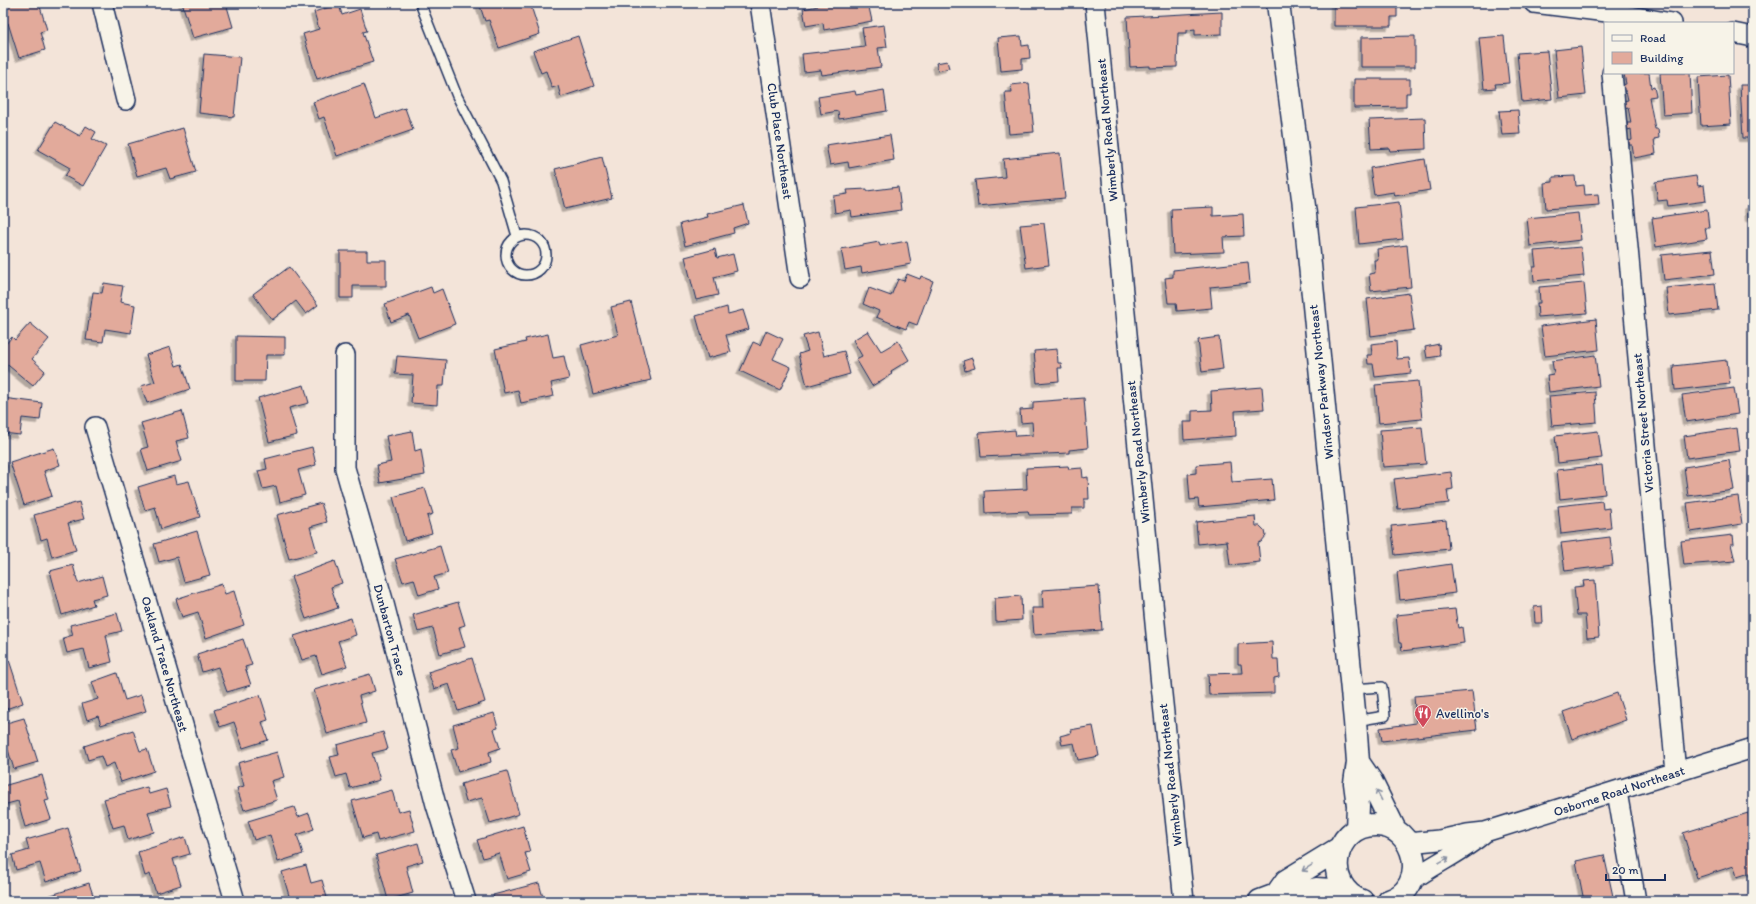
<svg xmlns="http://www.w3.org/2000/svg" width="1756" height="904" viewBox="0 0 1756 904" font-family="Itim,sans-serif">
  <style>
    .building { fill: #e2aa9b; stroke: #1b2f5e; filter: url(#shadow) }
    .lines { fill: none; stroke-linecap: round; stroke-linejoin: round }
    .service-casing { stroke: #1b2f5e; stroke-width: 12 }
    .minor-casing { stroke: #1b2f5e; stroke-width: 22 }
    .tertiary-casing { stroke: #1b2f5e; stroke-width: 25 }
    .service { stroke: #f7f3e8; stroke-width: 9 }
    .minor { stroke: #f7f3e8; stroke-width: 19 }
    .tertiary { stroke: #f7f3e8; stroke-width: 22 }
    .oneway { stroke: #8991a3 }
    .labels { text-anchor: middle; dominant-baseline: central; stroke-width: 3; stroke-linejoin: round; paint-order: stroke }
    .street-label { font-size: 13px; fill: #1b2f5e; stroke: #f7f3e8 }
    .poi-label { font-size: 13px; fill: #1b2f5e; stroke: #f7f3e8; text-anchor: start }
  </style>
  <defs>
    <filter id="shadow"><feDropShadow dx="-3.5" dy="3.5" stdDeviation="0" flood-color="#0004"/></filter>
  </defs>
  <rect width="100%" height="100%" fill="#f3e4d9"/>
  <filter id="ink" filterUnits="userSpaceOnUse"><feTurbulence type="fractalNoise" baseFrequency=".025" numOctaves="2"/><feDisplacementMap in="SourceGraphic" scale="8" xChannelSelector="R" yChannelSelector="G"/><feConvolveMatrix kernelMatrix="1 2 1 2 8 2 1 2 1" color-interpolation-filters="sRGB"/></filter>
  <g filter="url(#ink)">
    <path class="building" d="M3 3H39L47 30 40 32 45 50 19 58 8 23 3 24Z
      M182 3H226L233 27 193 38Z
      M479 3H530L540 34 499 48 489 20 485 21Z
      M868 3 872 21 824 30 823 23 806 26 803 9 818 6 817 4Z
      M1334 3H1397V17H1391V26H1334Z
      M339 4 342 15 360 9 367 31 363 32 373 62 317 79 303 34 319 29 314 12Z
      M1222 12V34L1195 35V29L1187 30V33H1178L1177 67 1150 68V66L1130 67 1127 17Z
      M884 25 887 47 878 48 881 67 822 75 821 70 804 72 802 54 865 47 862 28Z
      M578 36 594 86 561 97 558 86 552 88 546 71 541 73 533 51Z
      M1021 36 1022 46 1029 45 1030 58 1022 59V69L1001 71 998 38Z
      M1415 36V67H1361V37Z
      M1504 36 1509 83 1495 84 1496 88 1484 89 1479 38Z
      M1581 47 1586 95 1559 98 1554 50Z
      M1547 51 1552 99 1522 102 1517 53Z
      M204 54 240 57 234 117 199 113Z
      M947 61 949 68 938 71 936 63Z
      M1631 73H1649L1651 88 1654 87 1656 96 1649 97 1655 129H1658L1659 138 1654 139 1656 154 1634 158 1632 145H1629V141L1632 140 1631 129 1628 130 1627 123H1631L1628 107 1624 108 1623 101 1628 100 1626 91H1622L1621 85 1626 84 1624 74Z
      M1660 73H1690L1692 113 1663 115Z
      M1728 75 1731 124 1701 126 1698 77Z
      M1354 79H1410V93H1406V107L1354 108Z
      M1029 83 1034 132 1009 134 1005 92H1012L1011 85Z
      M364 84 376 118 405 108 413 130 337 156 324 117 319 119 313 102Z
      M1740 85H1753V138H1743Z
      M884 90 887 111 839 119 838 111 821 114 818 97 855 91 856 95Z
      M1518 110 1520 134 1502 135 1499 111Z
      M1425 118 1426 149 1390 151 1389 148 1371 149 1369 120Z
      M55 122 80 136 86 126 96 132 92 139 106 146 83 186 65 176 70 168 38 150Z
      M183 128 196 172 170 179 166 168 137 176 128 144Z
      M890 135 894 160 849 168 848 162 830 165 826 145Z
      M1060 153 1065 198 978 206 975 180 1005 177 1003 159Z
      M602 157 612 198 565 209 555 169Z
      M1425 159 1430 190 1395 196 1394 192 1374 195 1370 168Z
      M1575 176 1576 186 1584 185 1585 195 1598 194 1599 205 1546 209 1544 183 1553 182V177Z
      M1696 176 1698 186 1704 185 1706 201 1668 206 1667 200 1658 201 1655 182Z
      M898 187 901 210 852 217 851 210 835 213 833 196 848 194 847 190 867 189V191Z
      M1399 202 1403 239 1359 244 1356 207Z
      M744 205 748 223 733 228 734 233 685 246 680 224 708 217 707 214Z
      M1748 205H1753V218H1749Z
      M1213 207V216L1243 214 1244 236 1223 237 1224 252 1173 254 1171 209Z
      M1707 210 1709 228H1705L1707 239 1656 247 1652 218Z
      M1578 213 1581 240 1530 246 1527 218Z
      M1044 223 1049 265 1026 268 1020 225Z
      M907 241 911 264 862 273 861 267 845 270 841 249 879 242 880 246Z
      M1407 245 1411 287 1371 291 1369 274 1375 273 1374 260H1378L1377 249Z
      M1581 247 1584 276 1534 281 1533 267H1536L1534 251Z
      M715 249 717 258 733 254 737 271 714 277 718 295 696 300 685 257Z
      M1712 250 1715 274 1664 280 1661 255Z
      M340 251H367V260H386V286H353V298H340Z
      M1248 262 1250 283 1210 287 1212 308 1177 311 1176 303H1168L1165 278 1173 277V270Z
      M289 267 318 305 306 314 296 301 272 320 253 294Z
      M907 274 920 279 921 276 933 281 917 325 909 322 906 329 876 317 879 311 863 304 869 288 891 296 898 279 904 281Z
      M104 283 123 286 120 302 135 305 131 333 105 329 103 342 86 340 93 292 102 293Z
      M1584 283 1587 313 1538 317 1537 303H1540L1539 287Z
      M1715 283 1718 310 1669 315 1666 288Z
      M431 287 433 293 442 289 455 324 418 338 409 315 391 322 385 304Z
      M1409 293 1414 330 1371 336 1367 299Z
      M631 302 651 380 593 394 581 345 618 335 611 307Z
      M727 307 728 314 743 310 749 329 726 335 731 352 708 358 696 316Z
      M1596 319 1599 350 1545 356 1541 326Z
      M30 323 49 339 32 359 45 371 33 386 3 361V347L12 337 15 340Z
      M766 331 783 339 773 359 791 367 780 390 740 371 753 342 760 345Z
      M868 331 881 351 898 341 909 360 891 371 892 374 872 386 856 359 862 356 853 340Z
      M818 332 824 356 844 351 850 374 807 386 799 354 808 351 803 336Z
      M548 334 553 358 564 356 569 379 551 383 554 396 521 403 518 390 504 393 495 349 526 342 525 339Z
      M236 336 285 337V355H266L265 381H236Z
      M1219 337 1223 369 1202 372 1198 340Z
      M1396 341 1397 359 1409 358 1411 373 1375 377 1373 364H1368L1367 355H1372L1371 344Z
      M1439 344 1440 356 1427 358 1425 347Z
      M170 347 176 366 182 364 190 389 147 403 141 386 155 382 146 355Z
      M1057 349 1058 363H1061L1062 368H1058L1059 381 1037 383 1034 351Z
      M1595 355 1599 386 1549 392 1547 375 1554 374 1552 361Z
      M397 356 446 360 444 386H438L437 405 411 403 413 375 395 374Z
      M972 358 975 368 965 371 963 361Z
      M1727 360 1730 384 1675 390 1673 366Z
      M1418 381 1422 419 1379 423 1375 385Z
      M304 385 309 403 289 408 297 435 269 442 258 398Z
      M1262 387 1264 409 1235 411 1236 436 1184 440 1183 422H1192V411L1212 410 1211 391Z
      M1734 388 1738 414 1686 422 1682 395Z
      M1595 392 1597 422 1552 426 1549 396Z
      M3 398 42 403 40 420 22 418 20 435 3 433Z
      M1084 398 1088 448 1069 450V453L981 457 979 433 1015 430 1016 436 1033 435 1032 422 1021 423 1020 410 1033 409V402Z
      M182 411 189 438 176 441 182 461 148 471 141 449 148 447 141 423Z
      M1422 427 1426 464 1383 467 1380 430Z
      M1737 428 1740 451 1687 458 1684 436Z
      M412 431 415 451 421 449 425 475 380 483 377 465 391 462 386 436Z
      M1598 431 1602 458 1558 463 1555 436Z
      M312 447 316 465 298 470 305 495 280 502 276 486 263 489 258 471 267 469 265 459Z
      M54 448 60 465 44 471 52 496 24 505 10 462Z
      M1729 460 1734 490 1688 496 1684 467Z
      M1230 462 1232 482 1272 479 1274 500 1199 507 1198 499 1190 500 1188 474 1196 473V465Z
      M1602 465 1605 494 1560 499 1557 470Z
      M1068 466 1069 469 1082 468 1083 478 1088 477 1089 499H1084V508H1072V514L1029 515 1028 511 985 513 984 491 1027 489 1026 468Z
      M1451 472 1453 489 1447 490 1449 503 1398 509 1394 479Z
      M174 476 176 484 189 481 200 517 161 529 155 507 145 510 138 487Z
      M425 488 433 514 427 516 432 533 405 541 393 497Z
      M1738 496 1742 524 1691 532 1687 503Z
      M1602 501 1603 509 1609 508 1611 528 1561 534 1558 506Z
      M79 502 84 519 68 523 76 550 52 557 47 538 41 540 34 515Z
      M321 503 327 522 310 527 317 552 289 559 277 515Z
      M1255 516 1256 526H1260L1265 531 1266 536 1261 542 1258 543 1260 562 1230 565 1227 541 1198 544 1196 522Z
      M1446 520 1449 549 1395 555 1391 526Z
      M197 531 210 575 184 582 177 557 159 562 154 544Z
      M1733 535 1734 544H1731L1735 561 1684 565 1681 541Z
      M1610 537 1613 565 1565 571 1561 543Z
      M440 546 448 573 434 577 438 589 419 595 414 579 403 582 395 559Z
      M335 561 342 583 331 587 338 608 306 619 291 577Z
      M1451 564 1455 593 1400 600 1397 572Z
      M73 565 78 583 102 576 107 595 92 599 94 605 62 615 50 571Z
      M1595 580 1599 637 1587 638 1585 615H1577L1574 587 1584 586 1583 581Z
      M222 584 225 594 234 591 244 625 206 638 198 612 182 617 176 599Z
      M1099 586 1102 630 1034 635 1032 608H1043L1042 590Z
      M1021 596 1022 620 996 622 995 598Z
      M458 602 465 625 459 627 465 647 440 654 433 628 418 632 413 615Z
      M1542 606 1543 623H1535L1534 607Z
      M1455 609 1458 628 1462 627 1464 643 1402 651 1401 643H1399L1396 615Z
      M117 613 122 631 106 635 112 662 89 668 84 649 67 653 63 638 73 635 70 625Z
      M351 618 356 635 338 641 347 666 322 674 316 656 302 660 294 636Z
      M243 639 252 665 245 667 251 685 227 692 218 667 202 672 197 654Z
      M1272 642 1273 659H1278L1279 677 1274 678V693L1209 695 1208 674 1242 673 1241 664H1238V644Z
      M472 658 485 702 458 711 449 684 434 689 428 672Z
      M9 660 23 703 3 710V662Z
      M117 673 125 700 141 695 146 711 101 725 98 716 87 720 82 704 98 699 92 682Z
      M370 674 375 691 359 696 366 723 327 734 314 690Z
      M1472 691 1477 730 1382 741 1380 728 1416 723 1414 696Z
      M1617 693 1626 720 1572 739 1563 712Z
      M260 695 268 720 262 722 268 740 243 748 234 722 220 727 214 710Z
      M494 713 498 728 494 729 500 748 489 752 491 762 458 772 451 750 459 748 453 725Z
      M24 718 38 762 14 769 8 750 3 751V724Z
      M1093 726 1099 756 1078 760 1074 743 1062 745 1060 736 1071 733 1070 730Z
      M133 730 140 751 147 749 154 771 121 782 114 763 105 767 101 756 88 760 84 746Z
      M383 732 388 749 372 753 380 780 350 788 346 774 336 777 330 757 339 755 337 745Z
      M277 752 284 777 271 781 277 800 244 810 237 788 244 786 238 763Z
      M507 771 519 814 490 823 482 798 466 802 461 784Z
      M42 775 49 800 45 801 51 819 25 827 18 801 3 805V786Z
      M147 787 149 794 166 789 171 806 148 812 154 832 128 840 124 825 113 828 104 799Z
      M392 790 398 812 409 809 415 831 378 841 376 834 363 838 352 801Z
      M294 807 298 817 309 813 314 829 297 835 303 854 278 862 270 835 254 840 248 821Z
      M1748 813 1753 830V872L1737 877 1734 866 1697 878 1683 833Z
      M523 826 530 852 525 853 531 872 507 879 499 853 483 858 477 840Z
      M68 828 81 871 46 882 40 863 16 870 12 855 29 850 26 840Z
      M185 837 190 854 173 859 181 885 156 893 150 874 145 876 138 852Z
      M418 843 423 861 406 866 413 893 388 900 376 855Z
      M1604 855 1614 901H1584L1576 861Z
      M306 865 311 883 322 880 328 901H283L290 899 282 872Z
      M89 883 95 901H50L48 896Z
      M539 883 544 901H495L493 895Z"/>
    <g class="lines">
      <defs>
        <path id="service" d="M420 3 457 96 501 181 517 236
          M506 255a20 20 0 1 1 40 0a20 20 0 1 1-40 0Z
          M1352 689 1382 687 1385 716 1355 721"/>
        <path id="minor" d="M102 3 126 100
          M760 3 800 278
          M1095 3 1161 685 1184 901
          M1534 3 1607 12 1672 23
          M1733 33 1753 37
          M1612 73 1676 773
          M345 355V468L383 600 436 805 466 901
          M95 427 235 901
          M1617 792 1636 901
          M1408 843 1439 840 1467 834 1485 832 1753 748
          M1411 881C1435 863 1463 852 1485 832"/>
        <path id="tertiary" d="M1278 3 1305 214 1355 721 1358 762 1355 783 1358 806 1357 829
          M1358 762 1371 781 1395 830
          M1276 895 1286 881 1340 848
          M1260 901 1276 895 1290 896 1316 889 1346 891
          M1362 901C1322 887 1332 825 1375 825 1417 824 1430 888 1389 901"/>
      </defs>
      <use href="#service" class="service-casing"/>
      <use href="#minor" class="minor-casing"/>
      <use href="#tertiary" class="tertiary-casing"/>
      <use href="#service" class="service"/>
      <use href="#minor" class="minor"/>
      <use href="#tertiary" class="tertiary"/>
    </g>
    <defs><path id="oneway-shaft" d="M-6 0H5M1.5-3L5.5 0L1.5 3" fill="none" stroke-width="1.6" stroke-linecap="round" stroke-linejoin="round"/></defs>
    <g class="oneway">
      <use href="#oneway-shaft" transform="translate(1379 795) rotate(-117)"/>
      <use href="#oneway-shaft" transform="translate(1444 860) rotate(-29)"/>
      <use href="#oneway-shaft" transform="translate(1307 868) rotate(148)"/>
    </g>
  </g>
  <defs>
    <symbol id="restaurant-pin" viewBox="-11 -11 22 30"><path d="M0 17L-7.5 6A9.5 9.5 0 1 1 7.5 6Z" fill="#d1495b" stroke="#f7f3e8"/><path d="M-5-6h1v4h1v-4h1v4h1v-4h1v5L-1.5 .5V6h-2V.5L-5-1ZM5-6V6H3V1.5H1.5Q1.5-4 5-6Z" fill="#fff"/></symbol>
  </defs>
  <g fill-rule="evenodd">
    <use href="#restaurant-pin" x="1413" y="703" width="20" height="27"/>
  </g>
  <g class="labels">
    <g class="street-label">
      <text transform="translate(1107 130) rotate(-95)">Wimberly Road Northeast</text>
      <text transform="translate(780 141) rotate(82)">Club Place Northeast</text>
      <text transform="translate(1321 382) rotate(-96)">Windsor Parkway Northeast</text>
      <text transform="translate(1643 423) rotate(-95)">Victoria Street Northeast</text>
      <text transform="translate(1138 452) rotate(-96)">Wimberly Road Northeast</text>
      <text transform="translate(390 630) rotate(75)">Dunbarton Trace</text>
      <text transform="translate(165 664) rotate(74)">Oakland Trace Northeast</text>
      <text transform="translate(1170 775) rotate(-96)">Wimberly Road Northeast</text>
      <text transform="translate(1619 791) rotate(-18)">Osborne Road Northeast</text>
    </g>
    <g class="poi-label">
      <text x="1436" y="713">Avellino's</text>
    </g>
  </g>
  <rect width="1756" height="904" fill="none" stroke="#f7f3e8" stroke-width="16"/>
  <rect x="8" y="8" width="1740" height="888" fill="none" stroke="#1b2f5e" stroke-width="1.5" filter="url(#ink)"/>
  <rect x="1604" y="22" width="130" height="52" fill="#f7f3e8" stroke="#9fa5b1"/>
  <rect x="1612" y="35" width="20" height="6" fill="#f7f3e8" stroke="#9fa5b1"/>
  <text x="1640" y="42" font-size="12" fill="#1b2f5e">Road</text>
  <rect x="1612" y="52" width="20" height="12" fill="#e2aa9b" stroke="#9fa5b1"/>
  <text x="1640" y="62" font-size="12" fill="#1b2f5e">Building</text>
  <path d="M1606 874v6h59v-6" fill="none" stroke="#1b2f5e" stroke-width="2"/>
  <text x="1612" y="874" font-size="12" fill="#1b2f5e" stroke="#f7f3e8" stroke-width="3" paint-order="stroke">20 m</text>
</svg>
